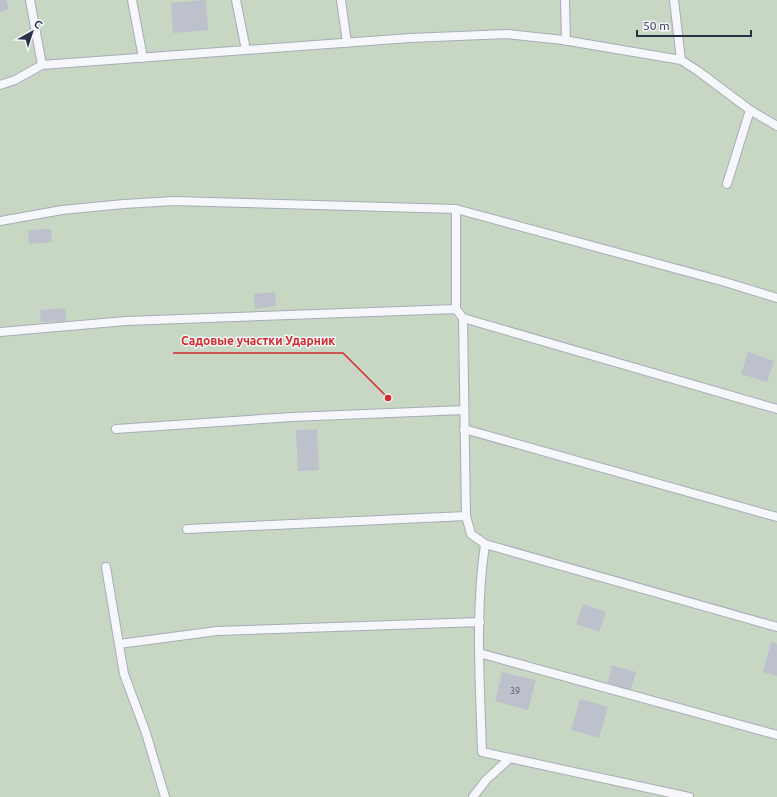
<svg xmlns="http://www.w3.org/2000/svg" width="777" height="797" viewBox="0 0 777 797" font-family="Ubuntu,sans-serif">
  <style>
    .green { fill: #c7d7c3 }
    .building { fill: #bdc1cc }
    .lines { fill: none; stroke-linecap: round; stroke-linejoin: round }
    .lane-casing { stroke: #a7acb7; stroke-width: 10 }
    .lane { stroke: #f6f7fa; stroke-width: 8 }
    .labels { text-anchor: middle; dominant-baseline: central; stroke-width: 3; stroke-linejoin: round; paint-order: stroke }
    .number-label { font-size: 9px; fill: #4e5568 }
    .leader { fill: none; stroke: #d62828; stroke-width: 1.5 }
    .callout-dot { fill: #d62828; stroke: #f3f5f9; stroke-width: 1.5 }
    .callout-label { font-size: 12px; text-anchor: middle; font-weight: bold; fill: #d62828; stroke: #f3f5f9; stroke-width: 3; stroke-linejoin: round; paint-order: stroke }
  </style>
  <rect width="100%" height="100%" fill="#e3e6ec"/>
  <path class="green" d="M0 0H777V797H0Z"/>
  <path class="building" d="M0 0H6L9 9 0 12Z
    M206 0 208 30 173 33 171 3Z
    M51 229 52 242 29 244 28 230Z
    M275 292 276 306 255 309 254 294Z
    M65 308 66 321 41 322 40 310Z
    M748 352 774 361 767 382 741 374Z
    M317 429 319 470 298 471 296 430Z
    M583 604 606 612 599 632 576 624Z
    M771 642 777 644V676L763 672Z
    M612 665 636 672 630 692 607 686Z
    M502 672 536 680 528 710 495 701Z
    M580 699 608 707 599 738 571 730Z"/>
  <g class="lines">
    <defs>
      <path id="lane" d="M30 0 42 65
        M132 0 143 58
        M236 0 246 50
        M341 0 347 43
        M565 0 566 41
        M674 0 681 60
        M0 85 15 80 42 65 410 38 507 34 563 40 681 60 698 71 750 110 777 126
        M727 184 750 110
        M456 209V309L463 318 466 516 471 534 485 544C475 612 480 683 482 752L689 797
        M0 221 62 210 124 204 174 201 456 209 725 282 777 298
        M463 318 777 409
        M0 332 126 321 456 309
        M116 429 292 417 464 410
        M464 429 777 517
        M187 529 466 516
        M485 544 777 627
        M106 567 124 674 146 733 165 797
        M119 644 217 631 480 622
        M479 653 777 735
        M473 797 486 780 510 758"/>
    </defs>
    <use href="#lane" class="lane-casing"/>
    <use href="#lane" class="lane"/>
  </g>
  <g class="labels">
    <g class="number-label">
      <text x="515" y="691">39</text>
    </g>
  </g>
  <path class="leader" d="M388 398L343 353H173"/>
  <circle class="callout-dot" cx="388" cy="398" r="4"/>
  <g class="callout-label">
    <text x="258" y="345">Садовые участки Ударник</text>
  </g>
  <g transform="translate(32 32) rotate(39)" stroke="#f3f5f9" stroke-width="3" paint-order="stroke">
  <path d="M0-3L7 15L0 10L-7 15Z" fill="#293146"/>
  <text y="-6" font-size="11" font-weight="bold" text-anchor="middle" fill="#293146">С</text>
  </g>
  <path d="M637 30v6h114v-6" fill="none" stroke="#293146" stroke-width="2"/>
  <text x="643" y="30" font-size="12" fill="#293146" stroke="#f3f5f9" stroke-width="3" paint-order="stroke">50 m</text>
</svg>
